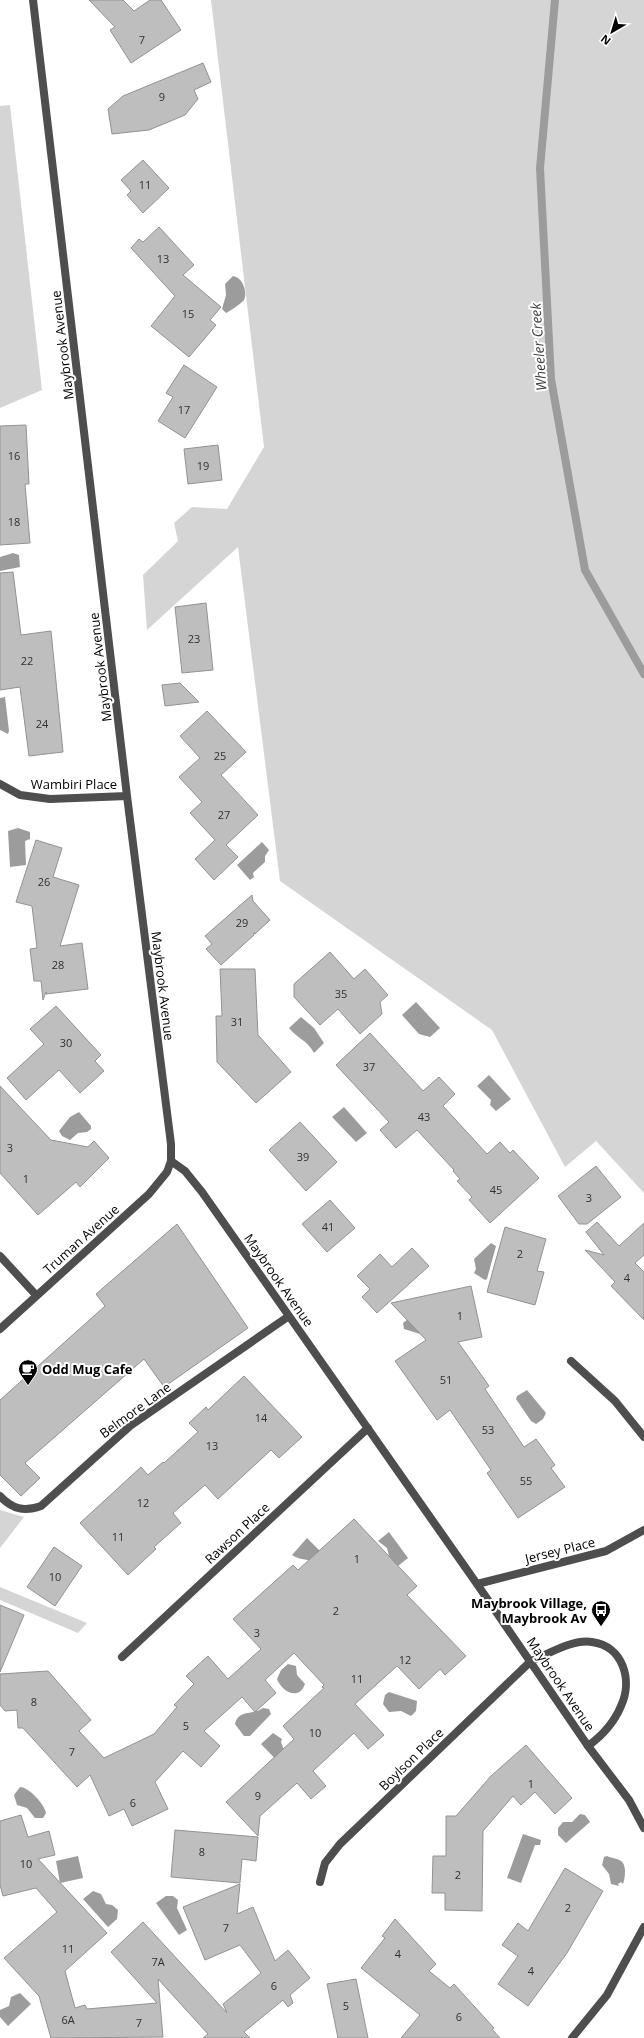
<svg xmlns="http://www.w3.org/2000/svg" width="644" height="2038" viewBox="0 0 644 2038" font-family="'Open Sans',sans-serif">
  <style>
    .green { fill: #d5d5d5 }
    .water { fill: #9c9c9c }
    .lines { fill: none; stroke-linecap: round; stroke-linejoin: round }
    .stream { stroke: #9c9c9c; stroke-width: 8 }
    .building { fill: #bebebe; stroke: #929292 }
    .service { stroke: #4e4e4e; stroke-width: 8 }
    .minor { stroke: #4e4e4e; stroke-width: 8 }
    .tertiary { stroke: #4e4e4e; stroke-width: 8 }
    .labels { text-anchor: middle; dominant-baseline: central; stroke-width: 4; stroke-linejoin: round; paint-order: stroke }
    .number-label { font-size: 11px; fill: #303030 }
    .street-label { font-size: 13px; fill: #000; stroke: #fff }
    .poi-label { font-size: 13px; font-weight: bold; fill: #000; stroke: #fff; text-anchor: start }
    .water-label { font-size: 14px; font-style: italic; fill: #3d3d3d; stroke: #fff }
  </style>
  <rect width="100%" height="100%" fill="#fff"/>
  <path class="green" d="M211 0H644V1193L596 1141 565 1167 492 1030 280 881 238 547 147 630 143 575 178 541 174 523 192 507 227 509 264 447Z
    M10 105 42 390 0 408V106Z
    M0 1510 24 1517 0 1548Z
    M0 1587 87 1623 78 1633 0 1600Z"/>
  <path class="water" d="M233 276C242 277 248 291 244 300 243 302 229 312 226 313L222 309 226 295 225 284Z
    M13 553 19 555 20 567 0 571V557Z
    M5 697 9 731 8 734 0 730V698Z
    M18 828 30 832V839L25 841 26 865 10 867 8 831Z
    M262 842 269 850 265 856V862L253 873 254 877 250 880 237 865Z
    M416 1002 440 1028 430 1037 419 1034 402 1015Z
    M301 1017 314 1028 324 1043 314 1053C307 1040 297 1038 289 1028Z
    M489 1075 511 1099 496 1111 490 1105 491 1100 477 1086Z
    M344 1107 367 1133 356 1142 332 1117Z
    M79 1112 91 1126V1129L87 1132 78 1133 70 1140 62 1136 59 1131 70 1117Z
    M491 1243 496 1246 487 1279 485 1280 474 1273 476 1269 474 1259Z
    M425 1305 430 1337 404 1329 403 1323Z
    M527 1390 546 1413 543 1419 536 1424 531 1421 516 1399 517 1396Z
    M389 1532 408 1558 398 1566 390 1560 387 1548 378 1541Z
    M307 1538 331 1562C320 1561 300 1561 292 1555Z
    M288 1664 296 1666 297 1675 305 1684C299 1701 282 1692 277 1679L281 1670Z
    M389 1692 417 1701 416 1711 411 1716 401 1711 389 1712 383 1704 385 1695Z
    M263 1708 269 1709 271 1714 250 1736H244L235 1724C239 1709 251 1716 263 1708Z
    M273 1733 282 1739 281 1742 284 1750 285 1769 261 1744Z
    M20 1787C29 1787 45 1805 46 1813L43 1818H35L27 1808 17 1805 14 1795Z
    M580 1814 585 1815 590 1822 566 1843 558 1835V1828L563 1822H572Z
    M523 1834 541 1840 540 1845H535L521 1883 507 1878Z
    M78 1856 83 1878 60 1883 56 1861Z
    M607 1856C611 1858 617 1858 621 1861 627 1865 625 1878 623 1884L621 1882 618 1884 619 1886 611 1884 609 1874 602 1865 604 1857Z
    M93 1891 101 1894 106 1904 112 1905 118 1910 117 1919 108 1927 83 1899Z
    M166 1896H173L178 1900 177 1908 187 1930 179 1935 156 1903Z
    M20 1993 31 2004 8 2026 0 2017V2010L9 2006 11 1997Z"/>
  <g class="lines">
    <path class="stream" d="M555 0 540 168 551 379 585 570 644 674"/>
  </g>
  <path class="building" d="M89 0H123L134 11 150 0H161L181 30 131 63 110 30 115 27Z
    M203 63 211 82 194 90 198 99 185 115 149 130 112 134 108 109 123 96Z
    M143 160 169 188 143 213 127 195 131 191 121 180Z
    M159 227 194 265 183 275 221 307 210 320 216 325 189 357 151 326 175 296 131 248 139 239 143 242Z
    M184 365 217 387 185 438 158 421 173 397 166 393Z
    M26 425 29 484H25L30 543 0 545V426Z
    M218 445 222 480 188 484 184 449Z
    M13 572 21 635 51 631 63 752 29 756 20 687 0 690V573Z
    M206 603 213 670 182 673 175 607Z
    M180 683 199 702 165 706 162 685Z
    M207 711 246 752 221 775 258 815 226 845 238 857 214 880 195 859 215 840 190 813 202 802 179 777 200 758 180 736Z
    M36 840 62 848 53 877 79 885 60 946 82 943 88 989 46 994V992L43 1000 41 981H34L30 949 37 948 32 906 16 902Z
    M252 895 253 901 270 920 255 934 254 932V935L221 965 206 949 212 944 205 936Z
    M330 952 354 979 365 969 388 995 380 1002 382 1014 360 1034 338 1009 320 1025 294 997V984Z
    M220 969H255L258 1035 291 1072 256 1103 217 1062 216 1016H222Z
    M56 1006 101 1055 95 1061 104 1071 80 1093 59 1070 26 1100 7 1078 44 1044 30 1029Z
    M370 1033 423 1091 439 1077 455 1094 443 1106 487 1154 500 1142 510 1153 513 1150 539 1178 490 1223 469 1200 472 1197 457 1181 460 1179 453 1171 454 1170 417 1130 396 1148 380 1130 389 1122 336 1065Z
    M0 1086 51 1140 88 1147 94 1141 109 1158 80 1187 76 1182 38 1215 0 1173Z
    M300 1122 337 1162 306 1191 269 1150Z
    M596 1166 621 1197 587 1224H579L558 1196Z
    M330 1200 355 1228 327 1252 302 1224Z
    M597 1222 619 1246 644 1223V1255L635 1263 644 1272V1320L611 1286 615 1282 585 1250 604 1255 586 1232Z
    M177 1224 248 1328 164 1387 144 1359 25 1463 40 1478 21 1496 0 1475V1400L105 1306 96 1294Z
    M505 1227 546 1239 537 1271 544 1272 535 1305 487 1292Z
    M412 1248 429 1266 377 1313 362 1297 370 1289 357 1276 380 1254 392 1267Z
    M471 1286 482 1337 458 1342 489 1386 485 1389 524 1447 536 1439 555 1465 551 1468 565 1487 518 1518 487 1473 491 1470 450 1410 437 1420 395 1361 426 1340 391 1303Z
    M244 1376 302 1437 279 1458 271 1450 218 1499 205 1485 173 1513 181 1523 154 1547 156 1549 128 1575 80 1523 141 1467 148 1475 163 1462 164 1463 198 1432 189 1423 206 1407 208 1410Z
    M354 1519 417 1586 407 1595 466 1656 445 1675 440 1669 419 1689 397 1666 355 1704 384 1735 368 1749 354 1733 313 1771 326 1786 311 1799 297 1783 260 1816 258 1836 226 1802 294 1739 283 1726 324 1688 322 1687 324 1685 294 1653 265 1680 276 1693 255 1712 242 1697 204 1731 220 1746 201 1767 183 1751 155 1782 168 1809 132 1826 124 1809 109 1816 90 1775 77 1787 23 1728H18L17 1710 5 1711 0 1705V1674L48 1671 91 1720 79 1731 104 1758 154 1734 177 1707 174 1705 194 1684 186 1676 208 1656 228 1679 261 1649 233 1619 293 1565 298 1570Z
    M54 1547 82 1566 55 1606 27 1587Z
    M0 1605 24 1615 0 1672Z
    M526 1745 572 1798 555 1814 535 1792 521 1805 513 1796 483 1831 482 1911 445 1910V1893H432L433 1856H446V1816H456L491 1776Z
    M21 1815 28 1837 49 1831 55 1855 38 1859 107 1933 65 1971 75 2008 85 2005 87 2009 157 2003 111 1952 143 1922 227 2013 223 2004 261 1973 240 1945 205 1960 183 1907 240 1884 237 1914 253 1907 275 1961 288 1950 310 1978 290 1995 293 2003 288 2007 283 2000 244 2032 250 2038H203L208 2034 158 1979 163 2037 51 2038 39 1996 4 1958 57 1912 36 1888 3 1896 0 1885V1821Z
    M175 1830 258 1837 256 1861 242 1859 240 1883 171 1877Z
    M565 1868 603 1891 567 1953 528 2006 498 1984 518 1956 502 1945 518 1923 528 1931Z
    M395 1919 436 1964 429 1971 450 1988 454 1984 494 2028 492 2029 500 2038H401L420 2015 361 1968 385 1938 382 1936Z
    M356 1979 368 2038H338L327 1984Z"/>
  <g class="lines">
    <path class="service" d="M531 1661C549 1654 572 1639 592 1642 623 1646 633 1680 621 1706 614 1723 603 1735 588 1746"/>
    <path class="minor" d="M33 0 127 796 171 1144V1161L185 1171 202 1192 477 1584 588 1746 629 1800 644 1828
      M0 784 20 795 50 799 127 796
      M0 1256 36 1295
      M571 1361 615 1401 644 1437
      M0 1496C12 1509 24 1512 41 1506L130 1426 289 1316
      M477 1584 606 1551 644 1530
      M122 1657 368 1428
      M320 1882 325 1863 340 1844 531 1661
      M572 2038 607 1995 644 1927"/>
    <path class="tertiary" d="M0 1329 149 1194 167 1172 171 1161"/>
  </g>
  <defs>
    <symbol id="cafe-pin" viewBox="-11 -11 22 30"><path d="M0 17L-7.5 6A9.5 9.5 0 1 1 7.5 6Z" fill="#000" stroke="#fff"/><path d="M-5.5-4.5H6V0H3Q3 3.5 0 3.5H-2.5Q-5.5 3.5-5.5 0ZM3-3.2v2h1.7v-2ZM-6 4.5H4V6H-6Z" fill="#fff"/></symbol>
    <symbol id="bus-pin" viewBox="-11 -11 22 30"><path d="M0 17L-7.5 6A9.5 9.5 0 1 1 7.5 6Z" fill="#000" stroke="#fff"/><path d="M-5-6H5V4H4V6H2V4H-2V6H-4V4H-5ZM-3.5-4V0h7V-4ZM-3.5 1.2v1.5H-2V1.2ZM2 1.2v1.5H3.5V1.2Z" fill="#fff"/></symbol>
  </defs>
  <g fill-rule="evenodd">
    <use href="#cafe-pin" x="17" y="1358" width="22" height="30"/>
    <use href="#bus-pin" x="590" y="1599" width="22" height="30"/>
  </g>
  <g class="labels">
    <g class="number-label">
      <text x="142" y="39">7</text>
      <text x="162" y="96">9</text>
      <text x="145" y="184">11</text>
      <text x="163" y="258">13</text>
      <text x="188" y="313">15</text>
      <text x="184" y="409">17</text>
      <text x="14" y="455">16</text>
      <text x="203" y="465">19</text>
      <text x="14" y="521">18</text>
      <text x="194" y="638">23</text>
      <text x="27" y="660">22</text>
      <text x="42" y="723">24</text>
      <text x="220" y="755">25</text>
      <text x="224" y="814">27</text>
      <text x="44" y="881">26</text>
      <text x="242" y="922">29</text>
      <text x="58" y="964">28</text>
      <text x="341" y="993">35</text>
      <text x="237" y="1021">31</text>
      <text x="66" y="1042">30</text>
      <text x="369" y="1066">37</text>
      <text x="424" y="1116">43</text>
      <text x="10" y="1147">3</text>
      <text x="303" y="1156">39</text>
      <text x="26" y="1178">1</text>
      <text x="496" y="1189">45</text>
      <text x="589" y="1197">3</text>
      <text x="328" y="1226">41</text>
      <text x="520" y="1253">2</text>
      <text x="627" y="1277">4</text>
      <text x="460" y="1315">1</text>
      <text x="446" y="1379">51</text>
      <text x="261" y="1417">14</text>
      <text x="488" y="1429">53</text>
      <text x="212" y="1445">13</text>
      <text x="526" y="1480">55</text>
      <text x="143" y="1502">12</text>
      <text x="118" y="1536">11</text>
      <text x="357" y="1558">1</text>
      <text x="55" y="1576">10</text>
      <text x="336" y="1610">2</text>
      <text x="257" y="1632">3</text>
      <text x="405" y="1659">12</text>
      <text x="357" y="1678">11</text>
      <text x="34" y="1701">8</text>
      <text x="186" y="1725">5</text>
      <text x="315" y="1732">10</text>
      <text x="72" y="1751">7</text>
      <text x="531" y="1783">1</text>
      <text x="258" y="1795">9</text>
      <text x="133" y="1802">6</text>
      <text x="202" y="1851">8</text>
      <text x="26" y="1863">10</text>
      <text x="458" y="1874">2</text>
      <text x="568" y="1907">2</text>
      <text x="226" y="1927">7</text>
      <text x="68" y="1948">11</text>
      <text x="398" y="1953">4</text>
      <text x="158" y="1961">7A</text>
      <text x="531" y="1970">4</text>
      <text x="274" y="1985">6</text>
      <text x="346" y="2005">5</text>
      <text x="459" y="2016">6</text>
      <text x="68" y="2019">6A</text>
      <text x="139" y="2022">7</text>
    </g>
    <g class="street-label">
      <text transform="translate(62 345) rotate(-97)">Maybrook Avenue</text>
      <text transform="translate(100 667) rotate(-97)">Maybrook Avenue</text>
      <text x="74" y="784">Wambiri Place</text>
      <text transform="translate(163 986) rotate(83)">Maybrook Avenue</text>
      <text transform="translate(81 1239) rotate(-42)">Truman Avenue</text>
      <text transform="translate(279 1280) rotate(55)">Maybrook Avenue</text>
      <text transform="translate(135 1410) rotate(-36)">Belmore Lane</text>
      <text transform="translate(237 1533) rotate(-43)">Rawson Place</text>
      <text transform="translate(560 1550) rotate(-14)">Jersey Place</text>
      <text transform="translate(561 1684) rotate(56)">Maybrook Avenue</text>
      <text transform="translate(411 1759) rotate(-44)">Boylson Place</text>
    </g>
    <g class="poi-label">
      <text x="42" y="1369">Odd Mug Cafe</text>
      <text x="587" y="1603" text-anchor="end">Maybrook Village,<tspan x="587" dy="15">Maybrook Av</tspan></text>
    </g>
    <g class="water-label">
      <text transform="translate(538 347) rotate(-94)">Wheeler Creek</text>
    </g>
  </g>
  <g transform="translate(612 32) rotate(218)" stroke="#ffffff" stroke-width="3" paint-order="stroke">
  <path d="M0-3L7 15L0 10L-7 15Z" fill="#000000"/>
  <text y="-6" font-size="11" font-weight="bold" text-anchor="middle" fill="#000000">N</text>
  </g>
</svg>
